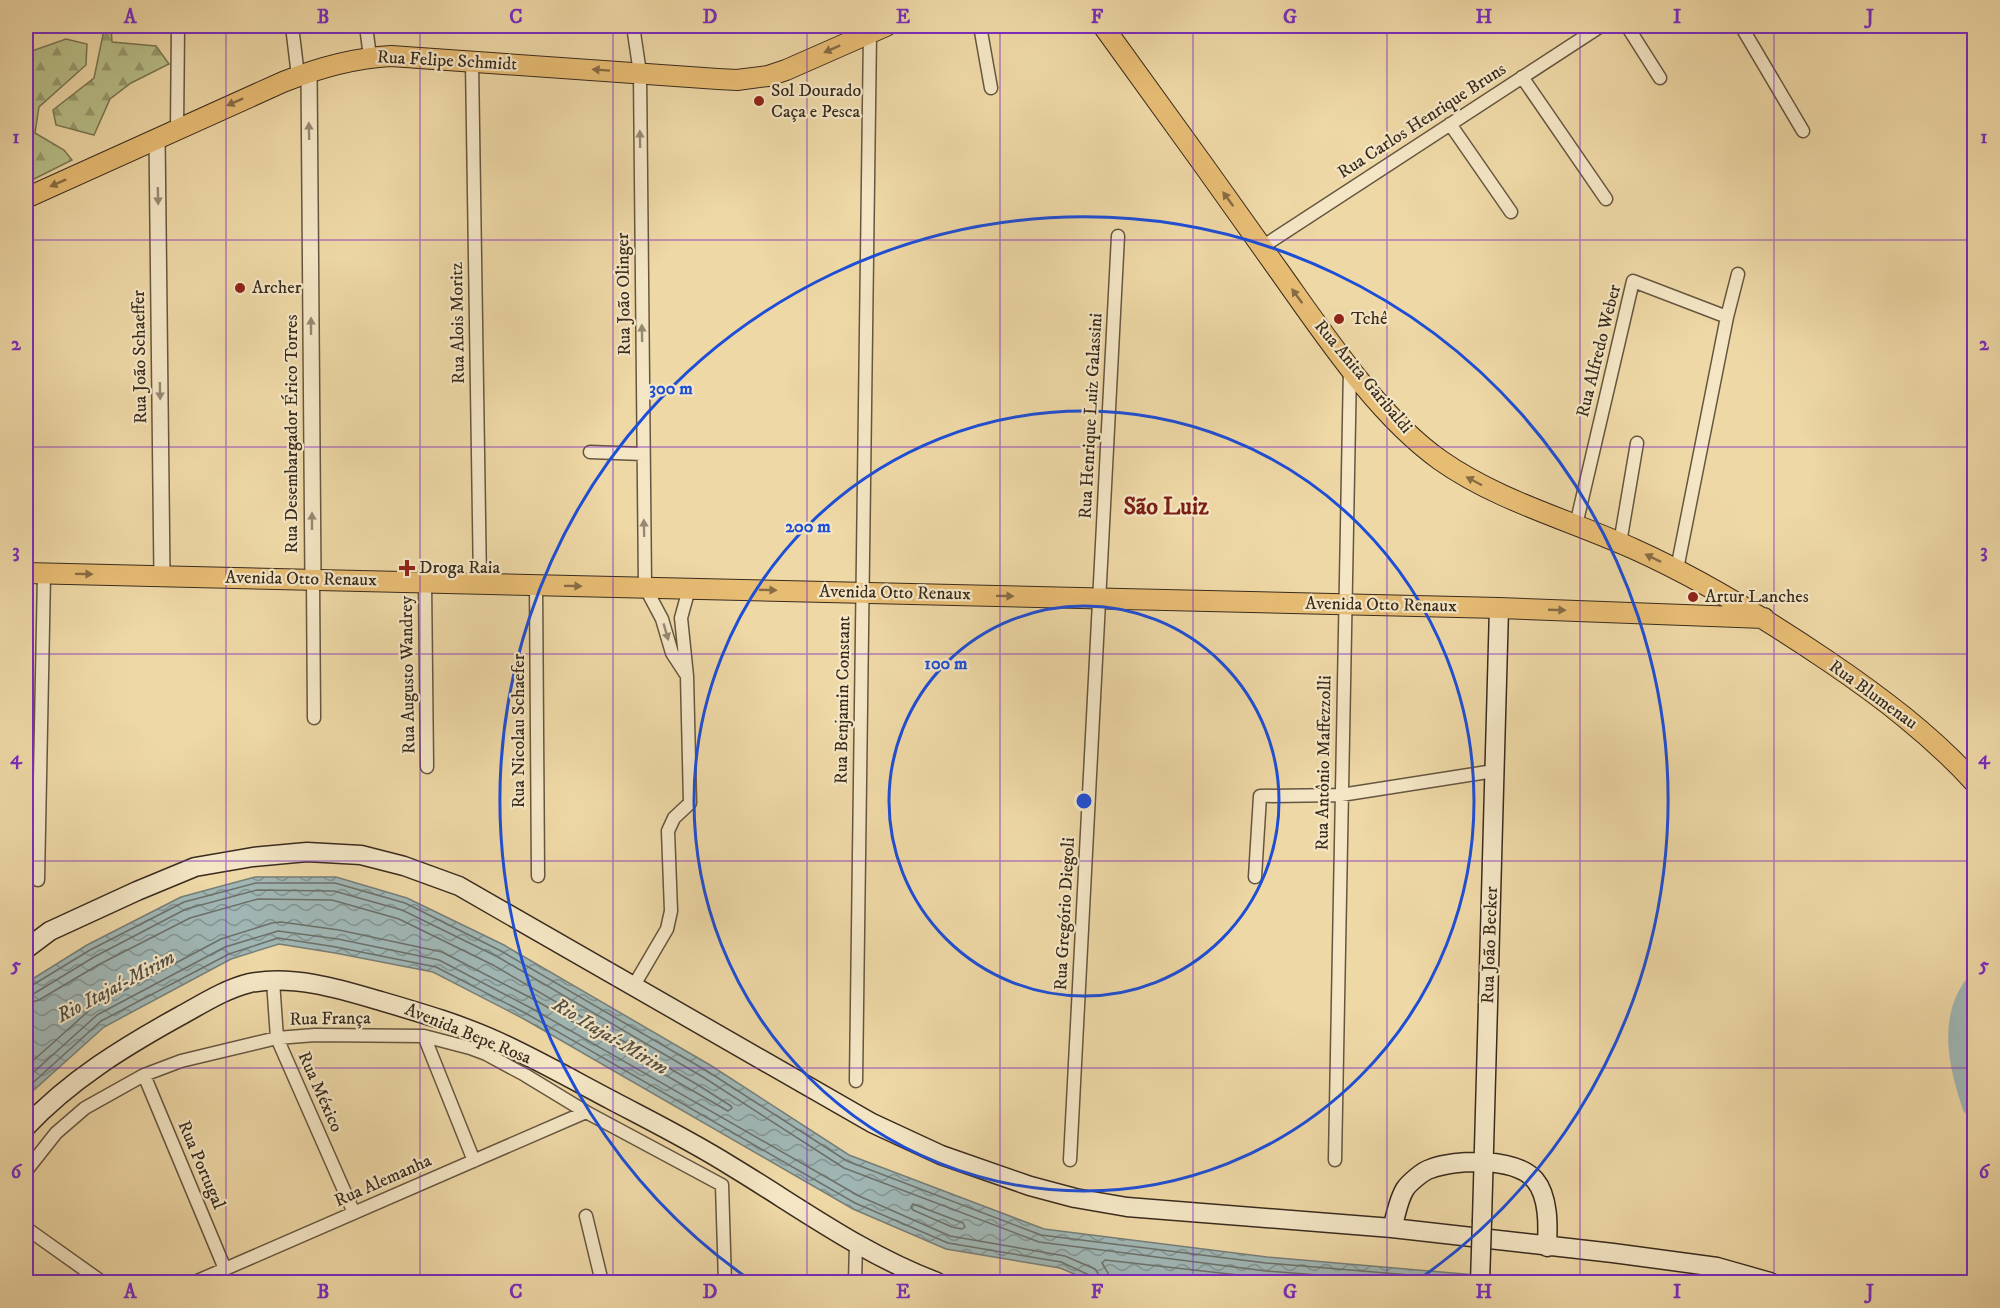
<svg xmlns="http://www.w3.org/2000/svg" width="2000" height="1308" viewBox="0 0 2000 1308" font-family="'IM FELL DW Pica',serif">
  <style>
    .forest { fill: url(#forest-firs); stroke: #787553; stroke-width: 1.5 }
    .water { fill: url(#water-waves); stroke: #777e78; stroke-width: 1.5 }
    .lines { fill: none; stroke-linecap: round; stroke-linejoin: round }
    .shore { stroke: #6c7069; stroke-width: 1.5 }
    .river { stroke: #a0b6b4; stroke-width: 24 }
    .minor-casing { stroke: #665640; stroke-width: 15 }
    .tertiary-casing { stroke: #665640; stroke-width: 18 }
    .secondary-casing { stroke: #392b1e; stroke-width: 21 }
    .primary-casing { stroke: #392b1e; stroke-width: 22 }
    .minor { stroke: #f4e6c5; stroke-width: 12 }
    .tertiary { stroke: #f4e6c5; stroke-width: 15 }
    .secondary { stroke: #f4e6c5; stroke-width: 18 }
    .primary { stroke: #e7bc73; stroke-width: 20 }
    .secondary-bridge-casing { stroke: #392b1e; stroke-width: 21; stroke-linecap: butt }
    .secondary-bridge { stroke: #f4e6c5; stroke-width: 18 }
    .oneway { fill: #876c44 }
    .oneway2 { fill: #968872 }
    .grid { fill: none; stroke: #7b2cbf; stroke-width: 1.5; stroke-opacity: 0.55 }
    .ring { fill: none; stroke: #1d4ed8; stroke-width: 3 }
    .poi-dot { fill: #8f2418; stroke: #f4e6c5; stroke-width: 2 }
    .labels { text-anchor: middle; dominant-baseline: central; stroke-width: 4.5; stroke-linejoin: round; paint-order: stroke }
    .street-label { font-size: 18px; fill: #392b1e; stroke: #f4e6c5 }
    .poi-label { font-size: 18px; fill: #392b1e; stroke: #f4e6c5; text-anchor: start }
    .water-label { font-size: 20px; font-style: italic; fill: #534e44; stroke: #f4e6c5 }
    .district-label { font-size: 24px; font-weight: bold; fill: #7a1f14; stroke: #f4e6c5 }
    .centre { fill: #1d4ed8; stroke: #f4e6c5; stroke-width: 3 }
    .ring-label { font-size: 18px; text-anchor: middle; font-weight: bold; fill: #1d4ed8; stroke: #f4e6c5; stroke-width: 4.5; stroke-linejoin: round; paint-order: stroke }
    .neatline { fill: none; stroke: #7b2cbf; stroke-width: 2 }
    .grid-label { font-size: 20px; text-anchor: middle; font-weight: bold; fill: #7b2cbf }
  </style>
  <defs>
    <pattern id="forest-firs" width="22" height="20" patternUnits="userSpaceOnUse" patternTransform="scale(1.5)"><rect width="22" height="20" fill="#b8bf88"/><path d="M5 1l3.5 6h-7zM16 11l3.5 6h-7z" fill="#979b6f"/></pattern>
    <pattern id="water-waves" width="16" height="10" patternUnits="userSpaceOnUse" patternTransform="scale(1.5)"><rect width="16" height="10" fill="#a0b6b4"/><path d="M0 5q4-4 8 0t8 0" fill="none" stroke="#839492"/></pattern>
  </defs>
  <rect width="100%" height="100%" fill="#eed8a6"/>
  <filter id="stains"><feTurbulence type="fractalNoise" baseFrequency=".00333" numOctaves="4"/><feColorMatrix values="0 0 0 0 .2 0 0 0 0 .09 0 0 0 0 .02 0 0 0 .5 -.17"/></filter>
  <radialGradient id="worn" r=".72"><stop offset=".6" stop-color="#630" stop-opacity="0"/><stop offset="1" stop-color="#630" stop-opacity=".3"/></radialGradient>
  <path class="forest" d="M103 26H111L112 42 156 46 169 64 131 83 110 99 94 135 56 125 53 110 94 78 104 30Z
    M66 39 87 44 86 65 39 107 35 133 64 150 72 160 26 183V53Z"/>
  <path class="water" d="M255 877H336L407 898 504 945 710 1065 849 1155 1044 1229 1267 1257 1557 1282H1093L1060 1268 946 1249 853 1209 524 1019 433 972 335 953 279 944 231 959 104 1027 26 1097V983L87 945 181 897Z"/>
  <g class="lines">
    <path class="shore" d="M26 987 31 986 90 950 184 902 256 883H335L405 903 501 951 707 1071 847 1161 1041 1235 1266 1263 1470 1280
      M26 995 35 993 94 957 186 909 257 890 334 891 402 910 498 957 703 1077 844 1168 1039 1242 1266 1271 1408 1282
      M26 1004 39 1000 98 965 190 918 258 899 332 900 399 919 493 965 698 1085 731 1106 732 1108 728 1111 535 1000 442 952 339 930 281 922 272 923 221 939 93 1007 26 1067
      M26 1079 97 1015 225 947 278 931 338 939 439 960 531 1008 859 1196 950 1236 1065 1256 1095 1269 1099 1275 1100 1282
      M26 1089 101 1021 229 954 278 938 336 947 436 967 527 1014 855 1203 948 1243 1061 1262 1089 1275 1093 1282
      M913 1204 963 1223 965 1227 962 1229 952 1227 913 1210 911 1207Z
      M1109 1282 1108 1273 1102 1263 1105 1260 1300 1282"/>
    <path class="river" d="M1974 989C1950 1023 1962 1069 1974 1105"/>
    <defs>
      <path id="minor" d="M292 26 298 76
        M366 26 370 57
        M633 26 640 73 645 587 662 619 672 653 687 676
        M980 26 991 88
        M1627 26 1660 78
        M1741 26 1803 131
        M472 62 480 584
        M1522 77 1606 199
        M1450 124 1511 212
        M177 129 178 26
        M1262 247 1601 26
        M590 452 643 454
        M1576 525 1633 281 1727 317
        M1620 543 1637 443
        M1677 569 1727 317 1738 274
        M313 580 314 718
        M425 582 427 767
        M536 585 538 876
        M1255 877 1260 796 1341 795 1494 771
        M38 880 44 574
        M273 981 277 1038 354 1213
        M633 987 667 929 671 911 668 831 674 818 690 803 687 676 681 618 689 589
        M424 1036 474 1161
        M144 1075 225 1269
        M856 1081 870 32
        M1070 1160 1118 236
        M1335 1160 1350 368
        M26 1171 56 1133 85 1108 144 1075 181 1061 277 1038 315 1035 424 1036 470 1048 486 1054 525 1075 586 1112 722 1185 725 1282
        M586 1216 602 1282
        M26 1228 102 1282
        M195 1282 586 1112
        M855 1282 856 1244"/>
      <path id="tertiary" d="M309 71 313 580
        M157 137 162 576"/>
      <path id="secondary" d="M26 949 50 931 137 891 195 867 253 857 307 852 361 855 404 866 459 886 872 1123 941 1155 1030 1186 1075 1198 1127 1207 1392 1228 1613 1253 1717 1267 1770 1282
        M26 1127C70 1080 124 1047 180 1016 202 1004 225 989 250 983 292 975 337 988 377 1000 418 1012 460 1024 499 1042 538 1060 575 1081 613 1101 653 1122 693 1142 731 1166 799 1207 862 1254 937 1282
        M1482 1220 1499 608
        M1392 1228C1396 1216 1398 1200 1405 1189 1409 1183 1423 1171 1430 1169 1456 1159 1515 1157 1535 1180 1549 1197 1548 1226 1547 1247"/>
      <path id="primary" d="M1103 26C1162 107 1221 189 1279 271 1324 334 1377 415 1440 460 1498 501 1570 520 1634 549 1703 580 1766 619 1828 661 1881 697 1931 735 1974 782
        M26 198 283 82C318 68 353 58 391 56L718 79 737 80 768 76 786 70 886 26
        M26 573 1499 608 1764 618"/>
    </defs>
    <use href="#minor" class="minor-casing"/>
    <use href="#tertiary" class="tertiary-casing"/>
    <use href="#secondary" class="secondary-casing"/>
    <use href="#primary" class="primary-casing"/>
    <use href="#minor" class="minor"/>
    <use href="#tertiary" class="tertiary"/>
    <use href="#secondary" class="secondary"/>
    <use href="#primary" class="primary"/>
    <defs>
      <path id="secondary-bridge" d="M1480 1282 1482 1220"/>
    </defs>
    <use href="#secondary-bridge" class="secondary-bridge-casing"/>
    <use href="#secondary-bridge" class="secondary-bridge"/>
  </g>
  <defs><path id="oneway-solid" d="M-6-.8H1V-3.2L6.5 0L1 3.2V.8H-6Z" transform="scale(1.5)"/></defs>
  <g class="oneway">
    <use href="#oneway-solid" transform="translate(832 49) rotate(156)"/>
    <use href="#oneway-solid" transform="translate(601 70) rotate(-176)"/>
    <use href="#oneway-solid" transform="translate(235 102) rotate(156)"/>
    <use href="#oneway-solid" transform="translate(58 183) rotate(156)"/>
    <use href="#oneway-solid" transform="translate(1228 199) rotate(-126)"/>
    <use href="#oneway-solid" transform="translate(1297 296) rotate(-126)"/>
    <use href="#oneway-solid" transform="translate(1474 481) rotate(-152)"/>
    <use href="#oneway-solid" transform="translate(1653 558) rotate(-154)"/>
    <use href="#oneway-solid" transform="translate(84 574) rotate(1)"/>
    <use href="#oneway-solid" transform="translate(573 586) rotate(1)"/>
    <use href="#oneway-solid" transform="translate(768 590) rotate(1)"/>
    <use href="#oneway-solid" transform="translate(1005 596) rotate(1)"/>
    <use href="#oneway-solid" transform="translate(1557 610) rotate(2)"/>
  </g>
  <g class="oneway2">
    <use href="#oneway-solid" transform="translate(309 131) rotate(-91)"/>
    <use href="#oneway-solid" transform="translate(640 139) rotate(-91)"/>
    <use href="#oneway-solid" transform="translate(158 196) rotate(89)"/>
    <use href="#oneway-solid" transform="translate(311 326) rotate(-90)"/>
    <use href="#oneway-solid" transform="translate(642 333) rotate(-91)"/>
    <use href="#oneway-solid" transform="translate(160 391) rotate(89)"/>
    <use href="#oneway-solid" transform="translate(312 521) rotate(-90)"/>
    <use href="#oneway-solid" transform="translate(644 528) rotate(-91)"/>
    <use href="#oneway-solid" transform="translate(666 632) rotate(74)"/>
  </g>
  <path class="grid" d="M226 26V1282M420 26V1282M613 26V1282M807 26V1282M1000 26V1282M1193 26V1282M1387 26V1282M1580 26V1282M1774 26V1282M26 240H1974M26 447H1974M26 654H1974M26 861H1974M26 1068H1974"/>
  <g class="ring">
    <circle cx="1084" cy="801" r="195"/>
    <circle cx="1084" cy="801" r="390"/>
    <path d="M753 1282A584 584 0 1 1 1415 1282"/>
  </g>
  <g class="poi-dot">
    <circle cx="759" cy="101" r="6"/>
    <circle cx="240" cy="288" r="6"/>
    <circle cx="1339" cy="319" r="6"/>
    <path d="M404 559h6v6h6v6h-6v6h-6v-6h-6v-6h6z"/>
    <circle cx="1693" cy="597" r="6"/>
  </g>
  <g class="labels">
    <g class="street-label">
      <text transform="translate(447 61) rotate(3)">Rua Felipe Schmidt</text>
      <text transform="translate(1422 121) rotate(-33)">Rua Carlos Henrique Bruns</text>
      <text transform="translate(624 294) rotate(-91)">Rua João Olinger</text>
      <text transform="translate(458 323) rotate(-91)">Rua Alois Moritz</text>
      <text transform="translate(1599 351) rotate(-76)">Rua Alfredo Weber</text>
      <text transform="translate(140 357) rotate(-91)">Rua João Schaeffer</text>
      <text transform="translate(1363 377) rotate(50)">Rua Anita Garibaldi</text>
      <text transform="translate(1091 416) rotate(-87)">Rua Henrique Luiz Galassini</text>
      <text transform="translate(292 434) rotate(-90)">Rua Desembargador Érico Torres</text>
      <text transform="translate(301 579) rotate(1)">Avenida Otto Renaux</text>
      <text transform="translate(895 593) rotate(1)">Avenida Otto Renaux</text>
      <text transform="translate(1381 605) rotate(1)">Avenida Otto Renaux</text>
      <text transform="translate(408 675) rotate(-91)">Rua Augusto Wandrey</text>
      <text transform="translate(1873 695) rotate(36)">Rua Blumenau</text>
      <text transform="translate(843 700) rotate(-89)">Rua Benjamin Constant</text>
      <text transform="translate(519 731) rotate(-90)">Rua Nicolau Schaefer</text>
      <text transform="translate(1324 763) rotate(-89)">Rua Antônio Maffezzolli</text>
      <text transform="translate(1065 914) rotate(-87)">Rua Gregório Diegoli</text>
      <text transform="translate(1490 945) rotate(-88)">Rua João Becker</text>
      <text transform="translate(330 1019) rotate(-1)">Rua França</text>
      <text transform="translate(468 1034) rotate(22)">Avenida Bepe Rosa</text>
      <text transform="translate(320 1092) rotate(66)">Rua México</text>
      <text transform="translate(201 1165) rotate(67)">Rua Portugal</text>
      <text transform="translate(383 1181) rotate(-24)">Rua Alemanha</text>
    </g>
    <g class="poi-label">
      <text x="771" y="91">Sol Dourado<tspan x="771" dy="21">Caça e Pesca</tspan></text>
      <text x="252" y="288">Archer</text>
      <text x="1351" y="319">Tchê</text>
      <text x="419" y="568">Droga Raia</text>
      <text x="1705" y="597">Artur Lanches</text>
    </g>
    <g class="water-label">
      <text transform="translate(116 987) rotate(-28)">Rio Itajaí-Mirim</text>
      <text transform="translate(610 1037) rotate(31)">Rio Itajaí-Mirim</text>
    </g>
    <g class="district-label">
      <text x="1166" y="507">São Luiz</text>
    </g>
  </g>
  <circle cx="1084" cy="801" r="9" class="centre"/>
  <g class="ring-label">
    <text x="671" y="394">300 m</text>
    <text x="808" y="532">200 m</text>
    <text x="946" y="669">100 m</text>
  </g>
  <rect width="2000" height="1308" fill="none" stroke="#eed8a6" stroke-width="66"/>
  <rect x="33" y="33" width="1934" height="1242" class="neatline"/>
  <g class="grid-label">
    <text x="130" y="23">A</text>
    <text x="323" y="23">B</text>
    <text x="516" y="23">C</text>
    <text x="710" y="23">D</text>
    <text x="903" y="23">E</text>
    <text x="1097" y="23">F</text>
    <text x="1290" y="23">G</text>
    <text x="1484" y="23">H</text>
    <text x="1677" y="23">I</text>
    <text x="1870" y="23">J</text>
    <text x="16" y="143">1</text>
    <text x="1984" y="143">1</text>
    <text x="16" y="350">2</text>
    <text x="1984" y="350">2</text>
    <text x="16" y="557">3</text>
    <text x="1984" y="557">3</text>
    <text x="16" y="764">4</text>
    <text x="1984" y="764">4</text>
    <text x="16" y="971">5</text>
    <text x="1984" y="971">5</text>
    <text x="16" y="1178">6</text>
    <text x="1984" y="1178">6</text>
    <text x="130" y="1298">A</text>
    <text x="323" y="1298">B</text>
    <text x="516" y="1298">C</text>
    <text x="710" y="1298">D</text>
    <text x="903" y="1298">E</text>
    <text x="1097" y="1298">F</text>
    <text x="1290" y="1298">G</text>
    <text x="1484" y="1298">H</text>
    <text x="1677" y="1298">I</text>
    <text x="1870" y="1298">J</text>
  </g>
  <rect width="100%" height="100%" filter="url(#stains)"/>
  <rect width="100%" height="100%" fill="url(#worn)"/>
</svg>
